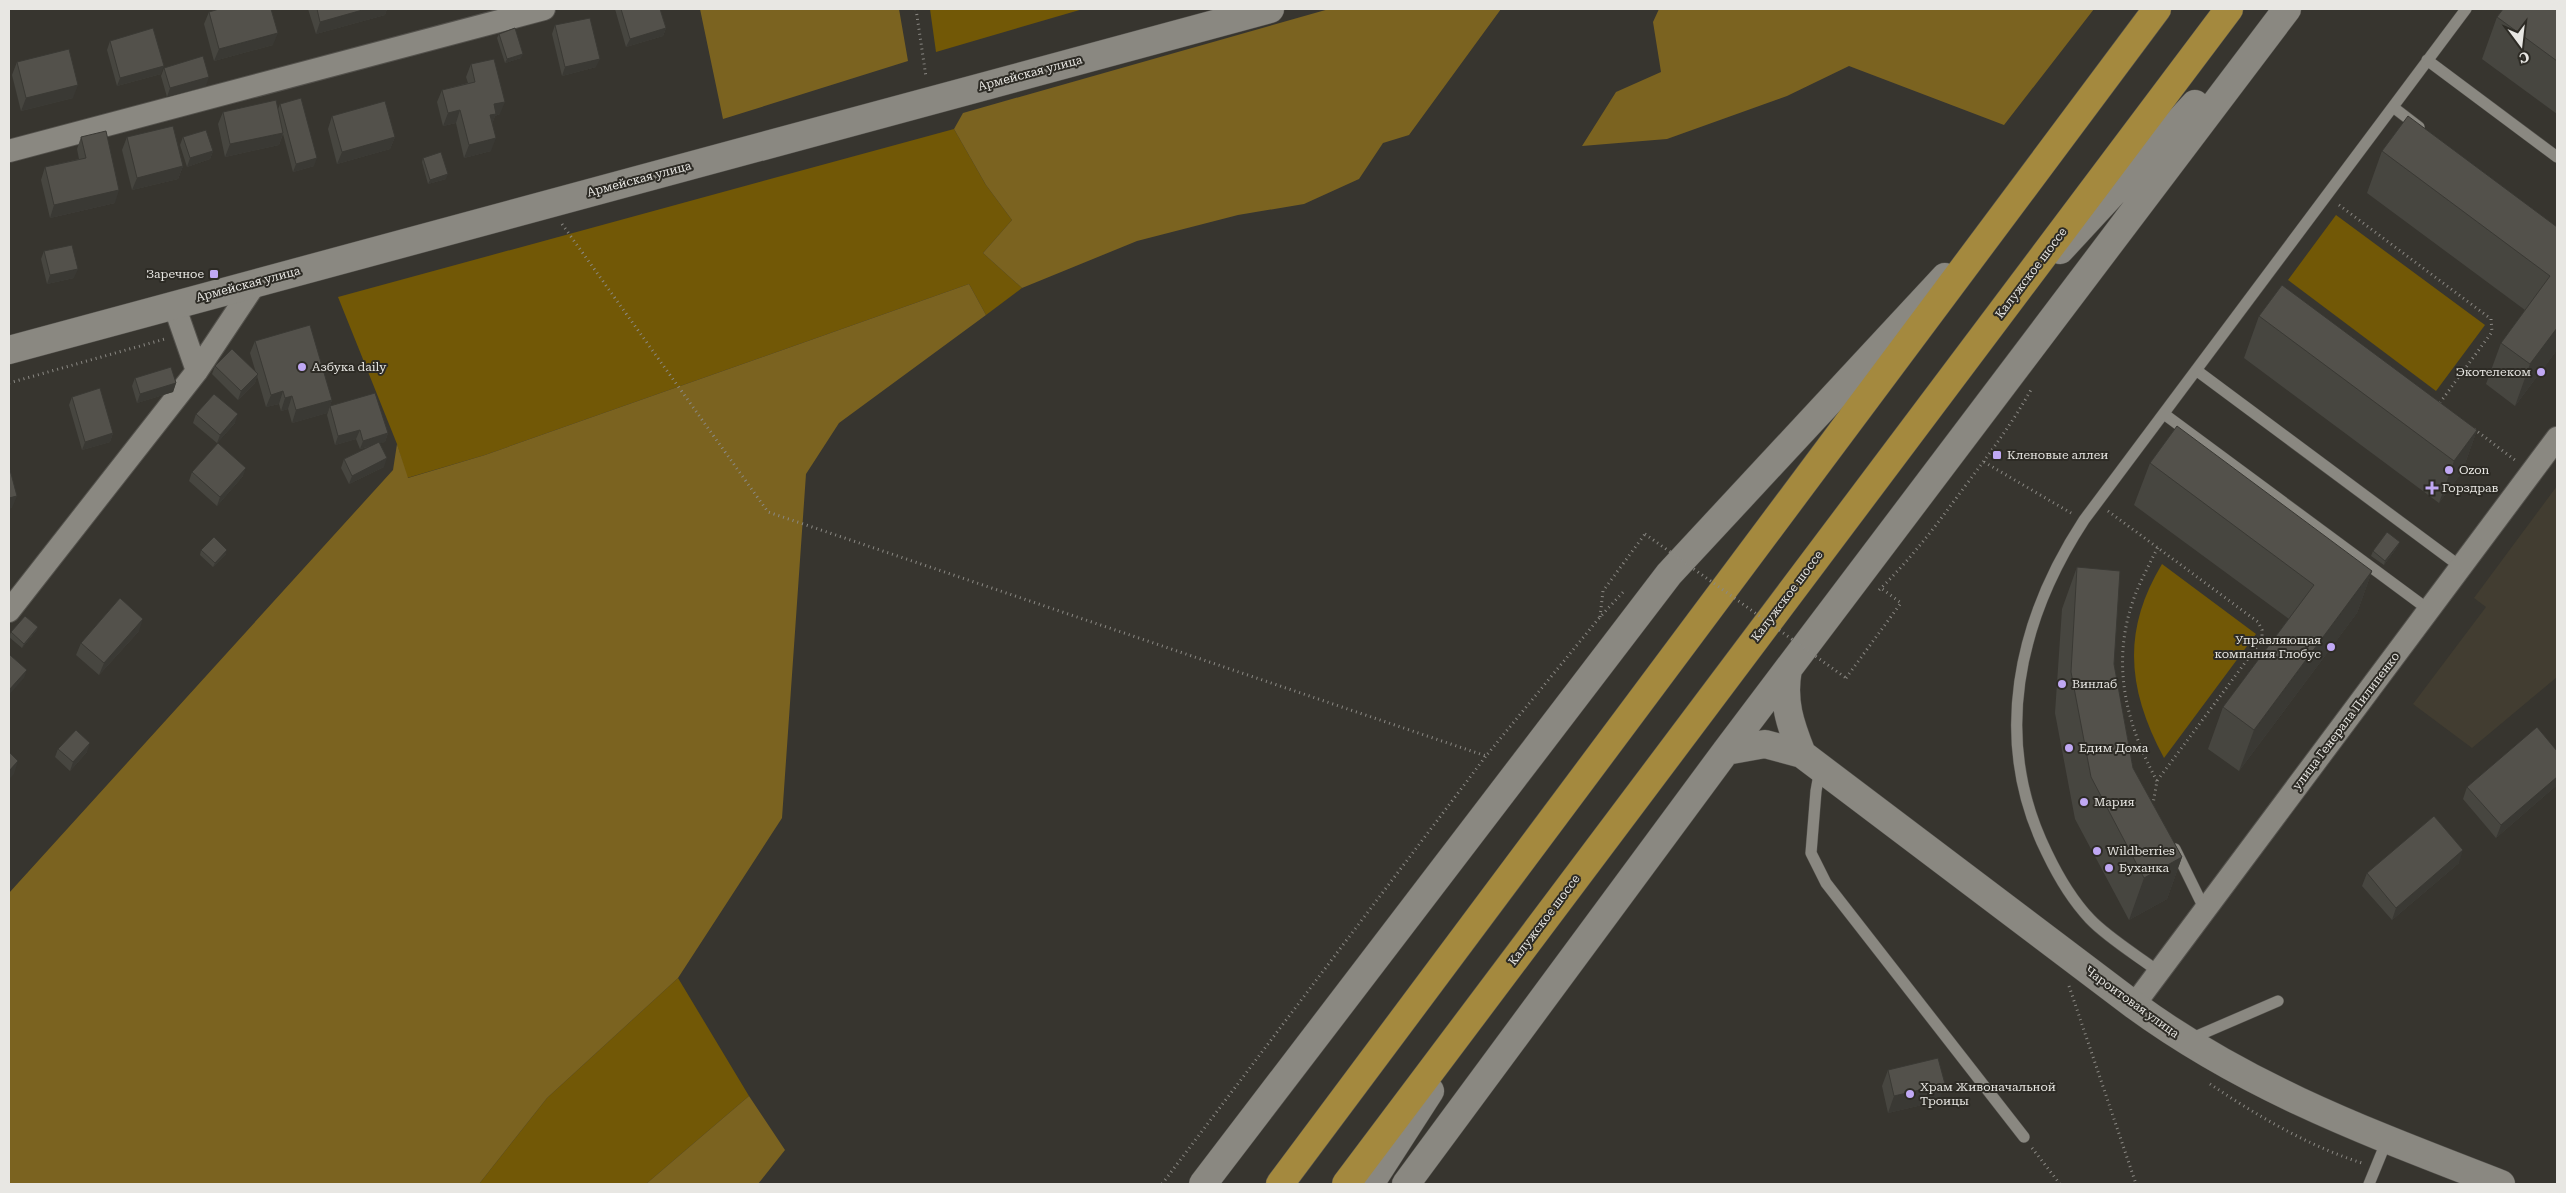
<svg xmlns="http://www.w3.org/2000/svg" width="2566" height="1193" viewBox="0 0 2566 1193" font-family="'Roboto Serif',serif">
  <style>
    .built { fill: #423d31 }
    .green { fill: #725806 }
    .forest { fill: #7b6320 }
    .lines { fill: none; stroke-linecap: round; stroke-linejoin: round }
    .service-casing { stroke: #53514c; stroke-width: 12 }
    .minor-casing { stroke: #53514c; stroke-width: 24 }
    .tertiary-casing { stroke: #53514c; stroke-width: 29 }
    .trunk-casing { stroke: #53514c; stroke-width: 29 }
    .path { stroke: #8b8984; stroke-width: 3; stroke-dasharray: 1 4; stroke-linecap: butt }
    .service { stroke: #8a8881; stroke-width: 11 }
    .minor { stroke: #8a8881; stroke-width: 22 }
    .tertiary { stroke: #8a8881; stroke-width: 28 }
    .trunk { stroke: #a4893e; stroke-width: 28 }
    .path-bridge { stroke: #8b8984; stroke-width: 3; stroke-dasharray: 1 4; stroke-linecap: butt }
    .wall { fill: #474640 }
    .shaded-wall { fill: #3a3934 }
    .building { fill: #53514b; stroke: #3a3934 }
    .poi-dot { fill: #c0a8f4; stroke: #2d2b25; stroke-width: 2 }
    .labels { text-anchor: middle; dominant-baseline: central; stroke-width: 4; stroke-linejoin: round; paint-order: stroke }
    .street-label { font-size: 12px; fill: #e8e7e3; stroke: #2d2b25 }
    .poi-label { font-size: 12px; fill: #e8e7e3; stroke: #2d2b25; text-anchor: start }
  </style>
  <rect width="100%" height="100%" fill="#37352f"/>
  <path class="built" d="M2557 486V677L2472 748 2413 704 2486 607 2474 598Z"/>
  <path class="green" d="M930 9H1083L936 52Z
    M954 129 986 185 1012 220 983 253 1022 288 986 315 969 284 485 455 407 478 397 444 338 297Z
    M2336 215 2485 325 2436 391 2288 280Z
    M2162 564 2256 634 2164 758C2128 691 2121 632 2162 564Z
    M678 978 749 1096 646 1184H479L547 1098Z"/>
  <path class="forest" d="M700 9H899L908 61 723 119Z
    M1329 9H1501L1409 135 1383 143 1359 179 1304 204 1238 215 1137 241 1022 288 983 253 1012 220 986 185 954 129 963 113Z
    M1659 9H2094L2004 125 1849 66 1787 96 1667 139 1582 146 1616 92 1661 72 1653 22Z
    M969 284 986 315 839 423 806 474 782 818 678 978 547 1098 479 1184H9V893L393 470 397 444 408 478 485 455Z
    M749 1096 785 1150 758 1184H646Z"/>
  <g class="lines">
    <defs>
      <path id="service" d="M2427 60 2557 157
        M2393 107 2419 127
        M2196 370 2461 567
        M2164 414 2429 610
        M1820 769 1816 791 1811 853 1826 883 2024 1137
        M2175 849 2205 910
        M2159 972C2138 956 2108 938 2090 919 2072 900 2058 876 2047 853 1991 740 2018 621 2084 520L2466 9
        M2190 1039 2278 1001
        M2369 1184 2387 1140"/>
      <path id="minor" d="M9 151 544 9
        M174 305 197 371
        M9 611 197 371 257 281
        M2134 1005 2557 438"/>
      <path id="tertiary" d="M2060 250 2195 104
        M9 350 1270 9
        M1788 669C1782 701 1790 724 1802 754
        M1726 751 1765 744 1802 754 2134 1005C2249 1089 2370 1133 2501 1184
        M1203 1184 1669 574 1945 277
        M1370 1184 1430 1091
        M1406 1184 1726 751 2287 9"/>
      <path id="trunk" d="M1280 1184 2157 9
        M1346 1184 2229 9"/>
    </defs>
    <use href="#service" class="service-casing"/>
    <use href="#minor" class="minor-casing"/>
    <use href="#tertiary" class="tertiary-casing"/>
    <use href="#trunk" class="trunk-casing"/>
    <path class="path" d="M916 9 926 77
      M2339 205 2491 319 2492 332 2439 404
      M562 224 768 512 1486 756 1600 617 1625 590
      M9 383 165 339
      M2474 429 2515 460
      M1984 462 2071 513
      M2108 511 2258 622 2262 630V640L2157 781 2153 804
      M1879 590C1910 560 1935 527 1960 493 1986 458 2011 426 2032 388
      M1600 617 1603 591 1645 534
      M1846 678 1901 603 1881 588
      M2157 781C2127 726 2112 668 2131 607 2137 587 2148 567 2158 547
      M2069 986 2136 1184
      M2210 1084C2256 1115 2308 1146 2362 1163
      M2032 1148 2060 1184
      M1162 1184 1486 756"/>
    <use href="#service" class="service"/>
    <use href="#minor" class="minor"/>
    <use href="#tertiary" class="tertiary"/>
    <use href="#trunk" class="trunk"/>
    <path class="path-bridge" d="M1645 534 1846 678"/>
  </g>
  <path class="wall" d="M308 9H387L385 15 316 34Z
    M615 9H660L666 28 663 36 626 47Z
    M2557 9V114L2482 59 2497 17Z
    M209 12 273 45 214 61 204 24Z
    M555 25 596 67 562 76 552 34Z
    M499 34 521 58 505 63 497 38Z
    M110 41 161 74 117 86 107 50Z
    M17 62 73 98 21 111 12 75Z
    M471 64 500 114 495 116 492 124 491 151 464 158 456 123 443 126 437 102 442 90 468 83 466 77Z
    M164 68 206 86 167 97 161 76Z
    M280 104 314 166 293 172 283 134 279 145 225 157 218 124 223 112 278 109Z
    M332 116 395 137 390 149 337 164 328 129Z
    M81 137 115 203 50 218 41 180 45 167 79 159 77 149Z
    M127 137 183 166 178 179 132 190 122 150Z
    M183 137 213 151 210 159 187 167 180 145Z
    M2382 151 2557 227V350L2515 406 2486 384 2501 343 2525 310 2367 193Z
    M423 158 446 179 428 184 422 162Z
    M44 251 74 278 47 284 41 259Z
    M2259 316 2477 430 2462 472 2439 503 2244 358Z
    M255 341 332 400 327 413 292 423 288 409 281 411 279 404 266 407 257 376 255 383 238 400 212 374 215 366 256 373 250 353Z
    M135 378 176 383 173 392 137 403 132 386Z
    M72 397 113 433 110 442 82 450 69 405Z
    M330 406 388 433 385 442 379 443 384 467 349 484 341 468 344 459 369 447 360 449 356 439 335 445 327 415Z
    M196 414 235 423 217 443 193 423Z
    M2150 463 2372 571 2357 613 2239 771 2208 749 2223 707 2289 619 2134 505Z
    M192 472 243 476 217 506 189 481Z
    M2398 546 2384 565 2371 556 2373 551Z
    M201 550 226 554 213 567 200 555Z
    M2077 567 2114 664 2133 768 2182 857 2167 899 2129 920 2075 819 2055 713 2062 609Z
    M38 627 36 631 22 648 9 637 11 632Z
    M139 631 99 675 76 655 81 643Z
    M58 749 87 752 70 771 55 757Z
    M2557 751V785L2496 838 2463 799 2467 787Z
    M2459 863 2392 920 2362 886 2367 873Z
    M1888 1070 1939 1101 1888 1113 1882 1086Z"/>
  <path class="shaded-wall" d="M366 9H387L385 15 316 34 320 22Z
    M666 28 663 36 626 47 630 39Z
    M278 33 273 45 214 61 219 49Z
    M523 54 521 58 505 63 507 59Z
    M600 59 596 67 562 76 565 67Z
    M164 66 161 74 117 86 120 78Z
    M209 77 206 86 167 97 170 88Z
    M78 85 73 98 21 111 26 98Z
    M505 102 500 114 495 116 491 127 485 128 494 104Z
    M460 110 456 123 443 126 448 113Z
    M283 133 279 145 225 157 230 144Z
    M395 137 390 149 337 164 342 152Z
    M496 138 491 151 464 158 469 145Z
    M213 151 210 159 187 167 190 158Z
    M317 158 314 166 293 172 296 164Z
    M183 166 178 179 132 190 137 178Z
    M448 174 446 179 428 184 430 180Z
    M119 190 115 203 50 218 54 205Z
    M78 269 74 278 47 284 50 275Z
    M2557 328V350L2515 406 2530 364Z
    M258 374 255 383 238 400 241 391Z
    M176 383 173 392 137 403 140 394Z
    M283 391 279 404 266 407 271 395Z
    M292 396 288 409 281 411 285 398Z
    M332 400 327 413 292 423 296 410Z
    M238 414 235 423 217 443 220 435Z
    M360 430 356 439 335 445 338 436Z
    M2477 430 2462 472 2439 503 2454 461Z
    M113 433 110 442 82 450 85 442Z
    M388 433 385 442 360 449 363 441Z
    M387 458 384 467 349 484 352 476Z
    M246 468 243 476 217 506 220 497Z
    M17 496 12 508 9 509V498Z
    M2400 542 2398 546 2384 565 2385 561Z
    M227 550 226 554 213 567 215 563Z
    M2372 571 2357 613 2239 771 2254 730Z
    M143 619 139 631 99 675 104 663Z
    M38 627 36 631 22 648 24 644Z
    M27 670 24 678 9 695V690Z
    M90 743 87 752 70 771 73 762Z
    M18 761 14 774 9 779V771Z
    M2557 777V785L2496 838 2501 825Z
    M2463 850 2459 863 2392 920 2396 908Z
    M2182 857 2167 899 2129 920 2144 878Z
    M1945 1084 1939 1101 1888 1113 1894 1096Z"/>
  <path class="building" d="M219 9H271L278 33 219 49 209 12Z
    M317 9H366L320 22Z
    M621 9H660L666 28 630 39Z
    M2503 9H2557V61L2497 17Z
    M590 18 600 59 565 67 555 25Z
    M153 28 164 66 120 78 110 41Z
    M515 28 523 54 507 59 499 34Z
    M69 49 78 85 26 98 17 62Z
    M203 56 209 77 170 88 164 68Z
    M494 59 505 102 494 104 496 114 490 115 496 138 469 145 460 110 448 113 442 90 475 82 471 64Z
    M301 98 317 158 296 164 280 104Z
    M276 100 283 133 230 144 223 112Z
    M385 101 395 137 342 152 332 116Z
    M2408 116 2557 227V328L2530 364 2501 343 2550 276 2382 151Z
    M173 126 183 166 137 178 127 137Z
    M206 130 213 151 190 158 183 137Z
    M106 131 119 190 54 205 45 167 86 158 81 137Z
    M441 152 448 174 430 180 423 158Z
    M72 245 78 269 50 275 44 251Z
    M2282 285 2477 430 2454 461 2259 316Z
    M310 325 332 400 296 410 292 396 285 398 283 391 271 395 255 341Z
    M232 349 258 374 241 391 215 366Z
    M171 367 176 383 140 394 135 378Z
    M100 388 113 433 85 442 72 397Z
    M375 393 388 433 363 441 360 430 338 436 330 406Z
    M214 394 238 414 220 435 196 414Z
    M2177 426 2372 571 2254 730 2223 707 2314 585 2150 463Z
    M379 442 387 458 352 476 344 459Z
    M218 443 246 468 220 497 192 472Z
    M9 466 17 496 9 498Z
    M2387 532 2400 542 2385 561 2373 551Z
    M214 537 227 550 215 563 201 550Z
    M2077 567 2120 571 2114 664 2133 768 2182 857 2144 878 2091 777 2071 672Z
    M120 598 143 619 104 663 81 643Z
    M25 616 38 627 24 644 11 632Z
    M10 655 27 670 9 690V657Z
    M2537 727 2557 751V777L2501 825 2467 787Z
    M76 730 90 743 73 762 58 749Z
    M9 752 18 761 9 771Z
    M2434 816 2463 850 2396 908 2367 873Z
    M1938 1058 1945 1084 1894 1096 1888 1070Z"/>
  <g class="poi-dot">
    <rect x="209" y="269" width="10" height="10" rx="2.5"/>
    <circle cx="302" cy="367" r="5"/>
    <circle cx="2541" cy="372" r="5"/>
    <rect x="1992" y="450" width="10" height="10" rx="2.5"/>
    <circle cx="2449" cy="470" r="5"/>
    <path d="M2429.5 480.5h5v5h5v5h-5v5h-5v-5h-5v-5h5z"/>
    <circle cx="2331" cy="647" r="5"/>
    <circle cx="2062" cy="684" r="5"/>
    <circle cx="2069" cy="748" r="5"/>
    <circle cx="2084" cy="802" r="5"/>
    <circle cx="2097" cy="851" r="5"/>
    <circle cx="2109" cy="868" r="5"/>
    <circle cx="1910" cy="1094" r="5"/>
  </g>
  <g class="labels">
    <g class="street-label">
      <text transform="translate(1030 73) rotate(-15)">Армейская улица</text>
      <text transform="translate(639 179) rotate(-15)">Армейская улица</text>
      <text transform="translate(2031 273) rotate(-53)">Калужское шоссе</text>
      <text transform="translate(248 284) rotate(-15)">Армейская улица</text>
      <text transform="translate(1787 596) rotate(-53)">Калужское шоссе</text>
      <text transform="translate(2346 721) rotate(-53)">улица Генерала Пилипенко</text>
      <text transform="translate(1544 920) rotate(-53)">Калужское шоссе</text>
      <text transform="translate(2132 1002) rotate(36)">Чароитовая улица</text>
    </g>
    <g class="poi-label">
      <text x="204" y="274" text-anchor="end">Заречное</text>
      <text x="312" y="367">Азбука daily</text>
      <text x="2531" y="372" text-anchor="end">Экотелеком</text>
      <text x="2007" y="455">Кленовые аллеи</text>
      <text x="2459" y="470">Ozon</text>
      <text x="2442" y="488">Горздрав</text>
      <text x="2321" y="640" text-anchor="end">Управляющая<tspan x="2321" dy="14">компания Глобус</tspan></text>
      <text x="2072" y="684">Винлаб</text>
      <text x="2079" y="748">Едим Дома</text>
      <text x="2094" y="802">Мария</text>
      <text x="2107" y="851">Wildberries</text>
      <text x="2119" y="868">Буханка</text>
      <text x="1920" y="1087">Храм Живоначальной<tspan x="1920" dy="14">Троицы</tspan></text>
    </g>
  </g>
  <rect width="2566" height="1193" fill="none" stroke="#e8e7e3" stroke-width="20"/>
  <g transform="translate(2521 45) rotate(165)" stroke="#2d2b25" stroke-width="4" paint-order="stroke">
  <path d="M0-4L9 19L0 12L-9 19Z" fill="#e8e7e3"/>
  <text y="-8" font-size="14" font-weight="bold" text-anchor="middle" fill="#e8e7e3">С</text>
  </g>
</svg>
